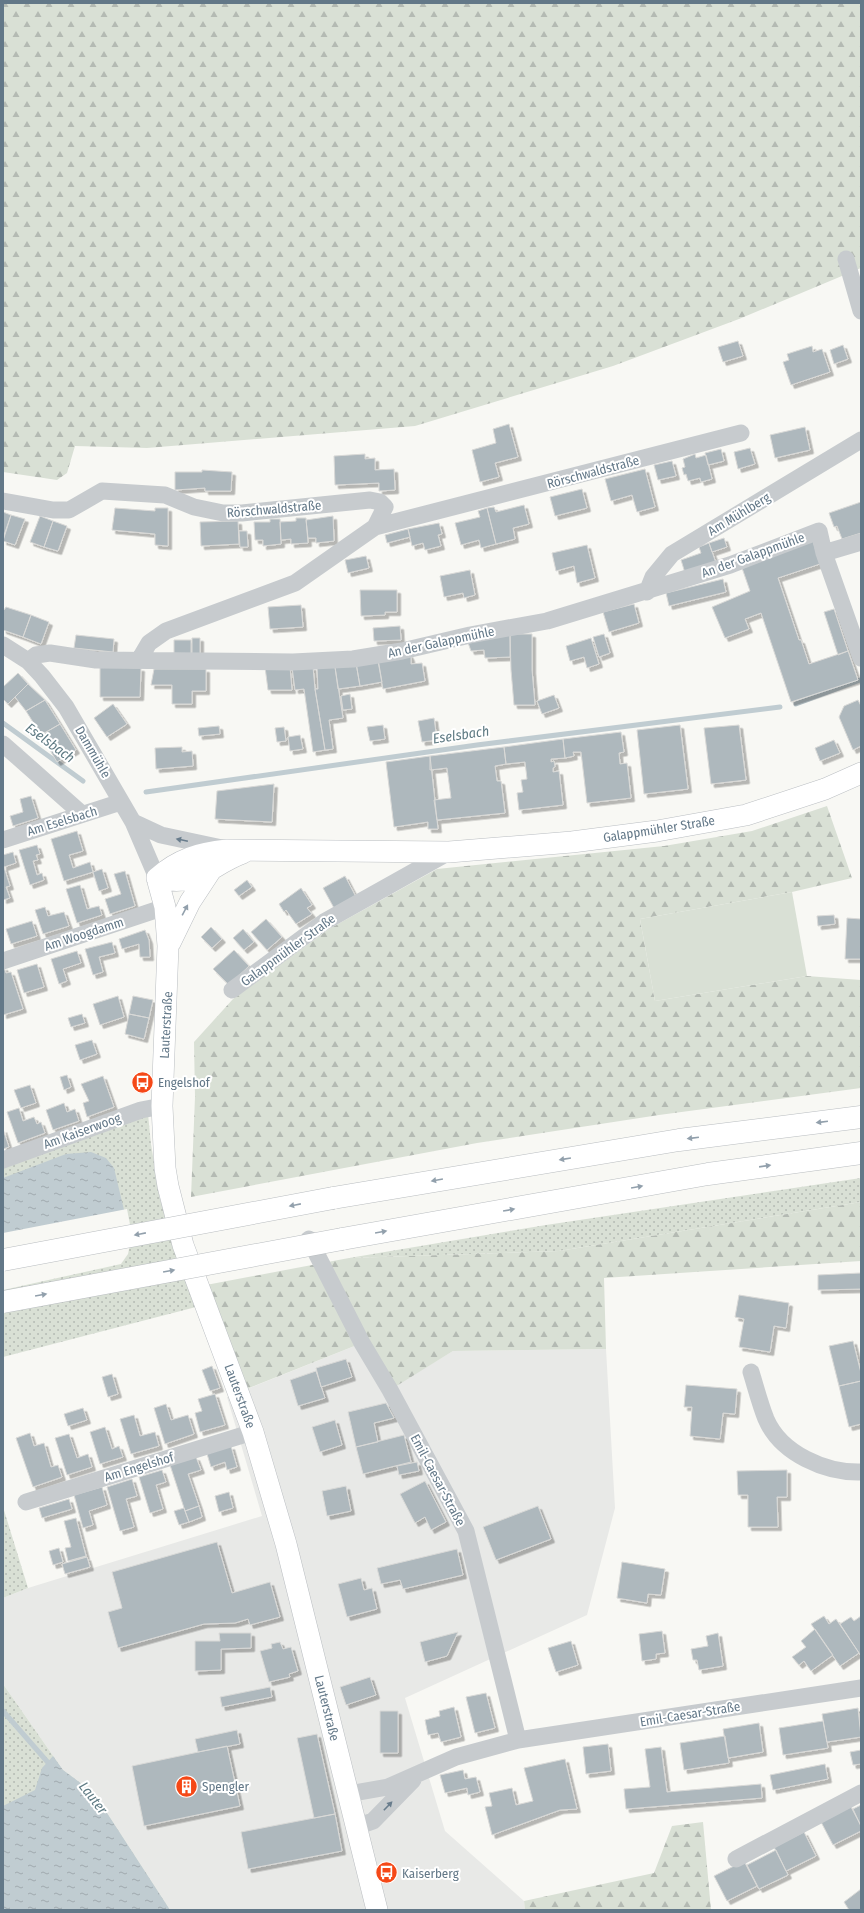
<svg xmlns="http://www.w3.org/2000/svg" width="864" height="1913" viewBox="0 0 864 1913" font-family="'Fira Sans Condensed',sans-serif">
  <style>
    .built { fill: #e8e9e7 }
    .grass { fill: url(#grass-dots) }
    .forest { fill: url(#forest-firs) }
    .garden { fill: #d9e0d5 }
    .water { fill: url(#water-ripples) }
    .pier { fill: #f8f8f4 }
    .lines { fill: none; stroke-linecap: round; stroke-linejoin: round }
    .stream { stroke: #c0ccd1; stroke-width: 5 }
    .building { fill: #aeb8bd; stroke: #d9d9d7; filter: url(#shadow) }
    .major-casing { stroke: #babec2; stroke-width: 22 }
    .highway-casing { stroke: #b9bdc0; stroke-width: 23 }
    .minor { stroke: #c7cbce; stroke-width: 17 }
    .major { stroke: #fff; stroke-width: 21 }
    .highway { stroke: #fff; stroke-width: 22 }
    .highway-bridge-casing { stroke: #b9bdc0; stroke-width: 23; stroke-linecap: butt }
    .highway-bridge { stroke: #fff; stroke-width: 22 }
    .oneway { fill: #687c8c }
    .oneway2 { fill: #92a0ac }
    .labels { text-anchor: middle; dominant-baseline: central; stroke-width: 4; stroke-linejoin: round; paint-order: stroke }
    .street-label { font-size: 13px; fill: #637888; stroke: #fff }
    .poi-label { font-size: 13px; fill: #637888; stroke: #fff; text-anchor: start }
    .water-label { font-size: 14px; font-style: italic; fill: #5f7b84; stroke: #fff }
  </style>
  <defs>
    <pattern id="grass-dots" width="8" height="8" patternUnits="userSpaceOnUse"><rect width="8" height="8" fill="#d9e0d5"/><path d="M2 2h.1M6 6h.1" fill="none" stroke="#b4bab3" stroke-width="1.8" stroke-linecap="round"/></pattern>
    <pattern id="forest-firs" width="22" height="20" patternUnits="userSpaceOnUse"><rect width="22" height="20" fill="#d9e0d5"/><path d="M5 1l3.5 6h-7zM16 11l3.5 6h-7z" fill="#b4bab3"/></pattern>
    <pattern id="water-ripples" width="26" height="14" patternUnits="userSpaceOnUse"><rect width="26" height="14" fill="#c0ccd1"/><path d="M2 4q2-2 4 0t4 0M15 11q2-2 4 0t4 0" fill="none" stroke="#a0aaaf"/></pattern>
    <filter id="shadow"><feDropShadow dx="3.5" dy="3.5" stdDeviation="0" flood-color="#0004"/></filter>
  </defs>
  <rect width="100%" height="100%" fill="#f8f8f4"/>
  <path class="built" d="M362 1343 390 1389 453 1351 606 1349 615 1508 587 1615 405 1698 445 1831 524 1901 525 1910H170L94 1793 63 1770 3 1684V1598L28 1588 262 1516 227 1397Z"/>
  <path class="grass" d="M148 1114 151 1144 160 1199 196 1307 3 1357V1165Z
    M861 1178V1202L559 1251 349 1258 546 1225Z
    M3 1507 28 1588 3 1598Z
    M3 1684 63 1770 94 1793 170 1910H3Z"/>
  <path class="forest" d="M3 3H861V268L739 319 613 366 415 426 147 448 75 446 67 473 57 480 3 472Z
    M827 806 852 878 792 892 640 919 655 1001 807 976 861 980V1088L659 1115 477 1143 191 1197 195 1097 194 1042 233 999 329 929 437 869 664 846 752 831Z
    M861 1202V1261L604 1278 606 1349 453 1351 390 1390 362 1343 244 1390 206 1285 349 1258 559 1251Z
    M703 1822 711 1910H525L524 1901 654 1873 672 1826Z"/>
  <path class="garden" d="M792 892 807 976 655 1001 640 919Z"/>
  <path class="water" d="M91 1152 106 1158 114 1168 130 1235 3 1288V1178L66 1154Z
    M53 1756 63 1770 94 1793 170 1910H3V1806L35 1790 42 1768Z"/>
  <path class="pier" d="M127 1209 132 1235 128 1254 121 1264 3 1290V1233Z"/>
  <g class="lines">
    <path class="stream" d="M796 704 860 680
      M3 723 83 781
      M146 792 477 745 780 707
      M3 1711 51 1766"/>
  </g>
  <path class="building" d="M738 341 743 356 723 362 718 347Z
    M843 345 848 359 834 364 830 350Z
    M812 346 813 352 822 349 830 372 791 385 783 362 789 360 787 354Z
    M509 424 518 457 495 463 499 477 480 482 472 450 496 443 493 429Z
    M805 427 810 450 775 458 770 435Z
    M750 448 755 464 738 469 734 452Z
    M721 449 724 461 708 465 705 453Z
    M365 454V459L375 458V470L394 469 395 490 379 491V483L335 485 334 456Z
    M695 454 696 458 706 455 712 479 701 482 700 478 688 481 686 474 684 475 682 468 685 467 683 459Z
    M672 461 676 476 658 480 654 465Z
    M645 469 655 507 637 512 632 495 611 501 605 479Z
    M202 470 232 472 231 491H205V488L175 490V472H202Z
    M582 489 587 508 555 516 550 497Z
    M861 502V533L842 539 837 526 834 527 829 513Z
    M524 505 529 524 513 528 515 539 496 544 487 508 494 507 496 512Z
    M115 508 155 511V508H168V546L155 545V534L112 530Z
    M487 508 496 544 481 548 479 540 461 545 455 523 480 517 478 511Z
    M3 512 11 515 3 538Z
    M11 515 25 519 15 545 3 541Z
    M40 516 53 521 44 547 30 542Z
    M333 516 334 541 316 543V538H308L306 520Z
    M296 518H306L308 543 291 544V539L281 540 280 522 296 521Z
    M270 519H280L281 544 263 546V540H255L254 522H270Z
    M53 521 67 526 58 551 44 547Z
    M238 521 239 544 201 546 200 522Z
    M439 523 442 534 438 535 441 546 425 550 423 543 412 546 408 529Z
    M408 529 410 537 387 543 385 535Z
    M239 531H247L248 547H240Z
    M724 538 727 547 712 552 709 543Z
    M813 541 820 564 778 578 799 640H801L809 664 848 651 858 680 791 702 761 613 745 619 749 629 725 638 712 607 750 591 741 565Z
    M709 543 716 563 685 573 681 560 701 553 699 547Z
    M587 545 595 578 577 583 574 566 556 571 552 553Z
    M366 556 369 568 348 573 345 560Z
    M470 570 475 595 464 598 463 593 444 597 440 576Z
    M723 579 726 592 669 606 666 593Z
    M360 590H397V612H385V615L361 616Z
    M634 604 639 623 609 632 603 612Z
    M301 605 303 627 270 629 268 607Z
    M6 607 31 615 23 637 3 630V609L4 610Z
    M834 609 848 651 838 655 824 612Z
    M31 615 49 622 41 644 23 637Z
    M400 626 401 640 374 641 373 628Z
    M510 634V657L485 658 484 650 471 651 467 640Z
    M510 634H532V670L535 705H514L511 670Z
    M604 634 610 653 599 657 593 637Z
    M76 635 114 639 113 652 74 648Z
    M192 638H200V654H192Z
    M591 638 599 664 587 668 584 657 570 661 566 646Z
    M174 640H191V655H174Z
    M409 654 411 658V664L422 663 425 681 383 689 378 661Z
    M378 659 382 682 360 686 356 663Z
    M356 663 360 686 338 689 335 667Z
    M100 667 141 668 140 697H100Z
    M265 667H290L292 690H268Z
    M292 667H313L315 689 325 750 313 752 304 689 295 690Z
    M317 667H335L343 718 329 720 333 749 325 750 315 689H318Z
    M154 669H206V691H192V704H172V685H151Z
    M18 673 28 684 8 704 3 699V687Z
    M28 684 45 700 26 711 15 697Z
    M350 694 352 709 343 710 341 696Z
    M554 695 559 708 542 714 537 701Z
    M45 700 60 724 41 735 26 711Z
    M858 700 861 706V746L853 750 839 717 844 706Z
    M113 704 127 724 107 737 94 718Z
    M434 718 437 740 422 742 418 721Z
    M60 724 76 750 57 762 41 735Z
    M383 725 385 739 370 741 367 727Z
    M680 725 688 789 644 794 637 730Z
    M739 725 746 780 711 784 704 728Z
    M219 726 220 734 199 736 198 728Z
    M284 727 286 741 277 742 275 728Z
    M621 732 624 752 619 753 620 764 627 763 631 798 587 803 581 752H573L574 756 565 758 563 739Z
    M300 735 303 749 290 751 288 737Z
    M563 739 565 758 551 759V762L554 761 555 767 553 768V772L559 771 563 805 519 810 517 793 523 792 521 780 527 779 525 762 506 764 504 747Z
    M834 740 840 753 820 761 815 748Z
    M182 747V752L192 751 193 766 156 769 155 748Z
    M504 747 506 764 495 766 497 781H501L505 813 437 820 434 800 451 798 447 768 430 770V756Z
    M430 756 438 829H428V822L394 827 386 762Z
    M274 784 272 822 215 819 217 791Z
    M31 796 38 818 13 826 10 816 23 812 20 799Z
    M77 831 83 851 69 855 73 868 90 862 93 872 64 881 51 839Z
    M37 845 40 854 36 855 38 860 33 861 37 875 42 873 44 880 30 885 19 850Z
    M13 852 16 863 4 867 10 886 6 887 10 898 3 900V855Z
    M102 869 108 888 99 891 93 872Z
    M125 871 135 906 110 914 105 899 121 894 114 874Z
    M345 876 356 897 334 908 323 888Z
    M247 880 252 887 239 896 234 890Z
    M80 885 87 909 99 906 102 915 77 923 66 889Z
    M301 888 312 905 307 908 312 914 296 924 286 910 284 912 279 904Z
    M45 907 48 916 64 912 69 926 43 934 35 910Z
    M834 915 835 924 818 926 817 916Z
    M847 918 861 919V959H845Z
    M266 919 282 937 267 950 251 932Z
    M32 921 37 936 11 944 6 929Z
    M211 927 222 939 212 948 201 937Z
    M243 929 254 942 244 950 233 938Z
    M145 930 149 940 150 957H140L139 944 122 949 119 939Z
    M112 942 115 953 99 957 103 972 93 975 85 949Z
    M234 950 249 966 229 985 213 969Z
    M77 951 81 963 63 969 67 981 59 984 51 959Z
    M37 964 44 987 24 993 17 970Z
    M3 967H4L6 973 11 972 23 1009 3 1015Z
    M118 996 124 1017 100 1025 93 1004Z
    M133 996 153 1000 149 1018 129 1014Z
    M82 1014 85 1023 71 1027 68 1018Z
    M129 1014 149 1018 144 1039 125 1034Z
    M92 1040 97 1054 80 1060 75 1045Z
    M67 1075 71 1087 64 1090 60 1077Z
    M103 1076 114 1107 87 1117 83 1103 89 1101 81 1084Z
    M30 1085 36 1103 21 1108 14 1090Z
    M64 1103 67 1112 75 1109 79 1121 53 1130 46 1110Z
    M19 1108 23 1121 34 1117 37 1124 41 1122 45 1133 18 1143 7 1112Z
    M3 1129 9 1147 3 1149Z
    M861 1273V1289L818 1290V1275Z
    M739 1295 789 1303 786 1328 774 1326 770 1352 739 1347 744 1319 735 1317Z
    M853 1341 861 1373V1381L839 1386 829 1346Z
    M346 1359 352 1377 321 1387 316 1368Z
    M212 1366 220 1388 210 1391 202 1370Z
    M316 1371 325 1398 298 1406 290 1380Z
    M112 1374 118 1394 108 1397 102 1377Z
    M861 1381V1424L849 1427 839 1386Z
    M686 1385 737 1389 735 1414 723 1413 720 1439 690 1436 692 1407H684Z
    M215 1394 225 1425 200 1432 195 1413 202 1411 198 1399Z
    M386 1403 394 1418 374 1423 378 1442 356 1447 348 1412Z
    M166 1404 171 1420 188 1415 194 1434 165 1444 154 1408Z
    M83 1408 87 1420 68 1426 64 1414Z
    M134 1415 140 1436 155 1432 159 1446 131 1454 120 1419Z
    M335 1420 342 1445 320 1452 312 1427Z
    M105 1427 112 1449 119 1446 123 1457 100 1464 90 1432Z
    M30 1433 34 1446 44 1443 51 1467 58 1465 62 1477 33 1487 16 1438Z
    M69 1434 77 1458 88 1454 92 1467 67 1475 55 1438Z
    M404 1435 411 1462 363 1474 356 1447Z
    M231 1446 237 1467 227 1470 225 1462 211 1467 207 1454Z
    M196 1457 201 1470 188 1474 199 1506 185 1511 170 1465Z
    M417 1462 419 1471 399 1475 397 1466Z
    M162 1470 166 1482 156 1485 163 1509 150 1513 139 1477Z
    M787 1470V1497H777L778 1527H748V1495H738L737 1471Z
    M132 1479 137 1496 126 1499 134 1527 120 1531 107 1487Z
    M425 1481 446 1522 431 1530 425 1517 415 1523 400 1494Z
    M346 1486 351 1511 327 1516 322 1491Z
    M102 1487 107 1505 89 1511 93 1525 83 1528 74 1495Z
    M229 1492 233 1508 219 1512 215 1496Z
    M69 1499 72 1509 42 1518 39 1508Z
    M199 1506 202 1517 189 1522 185 1511Z
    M538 1506 551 1539 496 1560 483 1527Z
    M184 1508 189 1522 179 1525 174 1511Z
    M76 1518 86 1556 68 1561 65 1548 71 1547 64 1521Z
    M217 1542 232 1593 270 1582 280 1617 250 1625 248 1619 235 1623 204 1624 118 1648 108 1612 122 1608 112 1572Z
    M59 1548 63 1562 53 1565 49 1551Z
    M457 1549 463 1575 403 1589 400 1580 381 1584 377 1568Z
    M87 1557 90 1567 65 1574 62 1564Z
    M622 1562 665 1569 661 1595 648 1594 647 1603 617 1598Z
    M361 1578 364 1590 372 1588 377 1609 347 1617 338 1584Z
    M824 1616 829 1624 836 1619 859 1653 840 1666 811 1624Z
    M861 1616V1656L840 1624 851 1617 854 1621Z
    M815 1629 833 1655 811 1671 804 1661 799 1665 792 1657 806 1647 801 1641Z
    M662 1631 665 1653 656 1654V1659L642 1661 639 1634Z
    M458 1632 447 1656 425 1662 420 1642Z
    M219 1633H251V1648L221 1649V1670L195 1671V1641H220Z
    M718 1633 723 1666 699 1670 697 1660H693L691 1649 708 1646 706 1636Z
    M571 1641 578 1665 556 1672 548 1648Z
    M280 1642 283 1649 291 1647 298 1671 289 1674 290 1677 269 1682 260 1651 272 1648 271 1644Z
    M370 1677 376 1695 346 1705 340 1687Z
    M270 1687 272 1697 222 1707 220 1697Z
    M486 1693 495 1728 475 1733 466 1697Z
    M454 1707 461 1737 441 1742 438 1733 428 1735 425 1720 440 1716 439 1711Z
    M858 1708 861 1737 827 1742 822 1714Z
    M380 1711H398V1753H380Z
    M823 1721 828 1748 783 1755 779 1728Z
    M759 1723 763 1752 728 1758 723 1729Z
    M237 1730 240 1744 198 1752 195 1739Z
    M317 1734 335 1814 314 1818 297 1738Z
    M725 1736 729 1763 684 1770 680 1743Z
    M608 1744 611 1771 586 1774 583 1747Z
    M227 1746 240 1806 144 1826 132 1766Z
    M661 1747 667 1792 761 1784 762 1798 626 1809 624 1789 650 1787 645 1749Z
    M861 1750V1764L853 1765 850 1752Z
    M565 1759 577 1809 560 1810 492 1835 485 1807 492 1806 489 1793 512 1788 516 1805 533 1801 524 1768Z
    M825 1764 828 1779 773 1790 770 1775Z
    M463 1770 465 1779 476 1777 480 1792 468 1795 467 1788 445 1793 440 1775Z
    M850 1805 861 1826V1831L833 1845 820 1820Z
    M861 1805V1826L853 1809Z
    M335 1814 342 1851 248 1869 241 1832Z
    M804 1832 816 1856 786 1871 774 1847Z
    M776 1850 788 1875 759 1889 747 1865Z
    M744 1861 757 1886 727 1901 714 1876Z
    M861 1889V1910H849L844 1902Z"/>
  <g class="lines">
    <defs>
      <path id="major" d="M157 878 165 907 168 946 162 1106 165 1168 168 1186 183 1245 253 1432 286 1544 377 1910
        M157 878C178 859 199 853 227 850L449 852 572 842 657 831 746 815 825 789 861 773
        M157 878C199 888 208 866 243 853
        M170 943 190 902 211 870"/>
      <path id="highway" d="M333 1198 679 1140 861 1117
        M342 1239 708 1174 861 1153"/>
    </defs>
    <use href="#major" class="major-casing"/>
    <use href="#highway" class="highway-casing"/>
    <path class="minor" d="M846 259 861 311
      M3 501 53 510H69L102 491 165 495 194 507 223 513H242L370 500 380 502 385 507 375 527
      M824 553 861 542
      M647 592 653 577 672 554 861 440
      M3 645 28 661 42 676 66 707 133 822 157 878
      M139 660 149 643 166 631 295 583 375 527 741 433
      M28 661 36 655 50 653 96 660 293 662 353 659 402 651 470 635 547 621 730 565 819 531 824 553 861 658
      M3 744 82 814
      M133 822 161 835 222 848
      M3 840 121 802
      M3 961 165 907
      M232 990 324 922 449 852
      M3 1160 141 1110 162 1106
      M309 1239 362 1343 390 1390 466 1531 518 1740
      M751 1372C756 1388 760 1404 766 1419 781 1454 826 1473 861 1472
      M26 1502 253 1432
      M348 1794 388 1787 456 1757 518 1740 861 1688
      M356 1827 373 1821 413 1780
      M736 1859 861 1793"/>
    <use href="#major" class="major"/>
    <use href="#highway" class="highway"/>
    <defs>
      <path id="highway-bridge" d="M3 1260 333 1198
        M3 1302 342 1239"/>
    </defs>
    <use href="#highway-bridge" class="highway-bridge-casing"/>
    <use href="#highway-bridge" class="highway-bridge"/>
  </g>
  <defs><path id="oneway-solid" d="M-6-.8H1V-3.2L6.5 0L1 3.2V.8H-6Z"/></defs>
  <g class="oneway">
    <use href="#oneway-solid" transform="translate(182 840) rotate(-168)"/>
    <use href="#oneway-solid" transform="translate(388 1806) rotate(-46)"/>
  </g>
  <g class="oneway2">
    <use href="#oneway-solid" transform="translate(185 910) rotate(-62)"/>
    <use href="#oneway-solid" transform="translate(822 1122) rotate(173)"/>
    <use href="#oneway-solid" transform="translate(693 1138) rotate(173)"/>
    <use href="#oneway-solid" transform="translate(565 1159) rotate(171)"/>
    <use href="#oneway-solid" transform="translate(765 1166) rotate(-8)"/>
    <use href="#oneway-solid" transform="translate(437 1180) rotate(170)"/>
    <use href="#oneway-solid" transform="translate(637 1187) rotate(-10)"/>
    <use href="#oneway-solid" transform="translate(295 1205) rotate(169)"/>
    <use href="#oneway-solid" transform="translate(509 1210) rotate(-10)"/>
    <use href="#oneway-solid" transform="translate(381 1232) rotate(-10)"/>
    <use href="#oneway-solid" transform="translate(140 1234) rotate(169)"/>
    <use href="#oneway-solid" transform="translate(169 1271) rotate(-10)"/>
    <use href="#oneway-solid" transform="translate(41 1295) rotate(-10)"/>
  </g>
  <defs>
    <symbol id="bus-disc" viewBox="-11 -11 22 22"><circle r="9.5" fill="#f54817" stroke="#fff"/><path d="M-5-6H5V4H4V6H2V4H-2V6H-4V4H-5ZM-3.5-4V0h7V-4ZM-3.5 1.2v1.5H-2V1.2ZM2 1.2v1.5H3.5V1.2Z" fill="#fff"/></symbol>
    <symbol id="building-disc" viewBox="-11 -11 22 22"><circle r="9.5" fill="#f54817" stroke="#fff"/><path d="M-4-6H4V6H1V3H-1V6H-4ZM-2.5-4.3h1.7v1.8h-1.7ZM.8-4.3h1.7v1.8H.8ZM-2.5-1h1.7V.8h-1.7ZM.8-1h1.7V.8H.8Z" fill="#fff"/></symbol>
  </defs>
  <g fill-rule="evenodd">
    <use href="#bus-disc" x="130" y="1070" width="25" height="25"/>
    <use href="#building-disc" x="174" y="1774" width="25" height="25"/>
    <use href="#bus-disc" x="374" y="1860" width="25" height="25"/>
  </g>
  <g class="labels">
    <g class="street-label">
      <text transform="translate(593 472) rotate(-15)">Rörschwaldstraße</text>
      <text transform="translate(274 509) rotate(-5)">Rörschwaldstraße</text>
      <text transform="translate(739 514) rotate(-31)">Am Mühlberg</text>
      <text transform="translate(753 555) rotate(-20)">An der Galappmühle</text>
      <text transform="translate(441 642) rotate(-12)">An der Galappmühle</text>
      <text transform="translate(93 752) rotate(60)">Dammühle</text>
      <text transform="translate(62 821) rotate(-17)">Am Eselsbach</text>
      <text transform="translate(659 829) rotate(-9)">Galappmühler Straße</text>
      <text transform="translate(84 934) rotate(-18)">Am Woogdamm</text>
      <text transform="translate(288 950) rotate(-36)">Galappmühler Straße</text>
      <text transform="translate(166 1025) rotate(-87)">Lauterstraße</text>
      <text transform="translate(82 1131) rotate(-20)">Am Kaiserwoog</text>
      <text transform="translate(240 1396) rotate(70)">Lauterstraße</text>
      <text transform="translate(139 1467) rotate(-17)">Am Engelshof</text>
      <text transform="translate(438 1480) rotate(62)">Emil-Caesar-Straße</text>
      <text transform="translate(327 1708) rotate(76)">Lauterstraße</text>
      <text transform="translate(690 1714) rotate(-9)">Emil-Caesar-Straße</text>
    </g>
    <g class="poi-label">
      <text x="158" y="1082">Engelshof</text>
      <text x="202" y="1786">Spengler</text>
      <text x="402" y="1873">Kaiserberg</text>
    </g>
    <g class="water-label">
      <text transform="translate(461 735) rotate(-8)">Eselsbach</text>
      <text transform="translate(50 743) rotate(36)">Eselsbach</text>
      <text transform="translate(93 1798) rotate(52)">Lauter</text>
    </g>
  </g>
  <rect width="864" height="1913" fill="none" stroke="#637888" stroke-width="8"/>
</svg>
